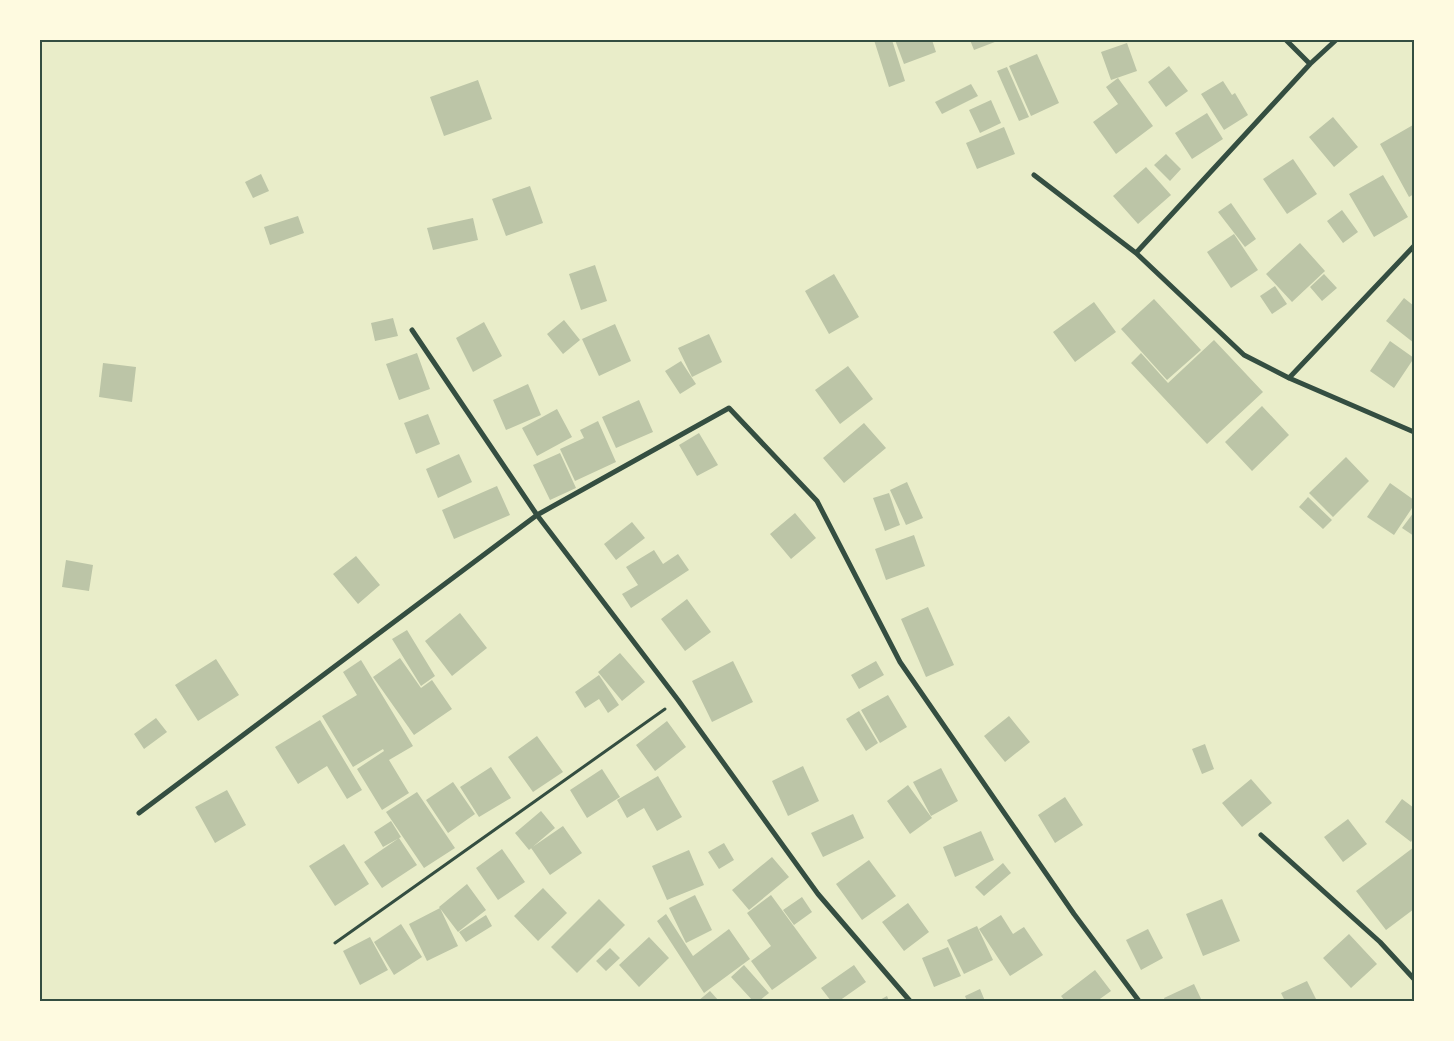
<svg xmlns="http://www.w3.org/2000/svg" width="1454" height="1041" viewBox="0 0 1454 1041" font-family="Lato,sans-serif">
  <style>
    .building { fill: #bcc5a7 }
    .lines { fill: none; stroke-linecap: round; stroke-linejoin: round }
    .path { stroke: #344e41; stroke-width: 3 }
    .minor { stroke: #344e41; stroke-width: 5 }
    .neatline { fill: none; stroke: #344e41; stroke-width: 2 }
  </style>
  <rect width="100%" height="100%" fill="#e9edc9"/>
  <path class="building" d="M874 40H892L905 81 889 87Z
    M895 40H932L936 52 904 64Z
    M970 40H1000L974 50Z
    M1127 43 1137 71 1111 80 1101 52Z
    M1037 54 1059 103 1031 116 1009 66Z
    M1169 66 1188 91 1166 107 1148 82Z
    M1007 67 1029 117 1019 121 997 71Z
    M1118 78 1153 126 1116 154 1093 122 1118 104 1106 87Z
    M478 80 492 119 444 136 430 97Z
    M1223 81 1232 95 1235 93 1248 115 1224 130 1201 94Z
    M971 84 978 96 942 114 935 102Z
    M991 100 1001 123 980 133 969 110Z
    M1207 113 1223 139 1192 159 1175 133Z
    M1333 117 1358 147 1334 167 1309 137Z
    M1413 125 1414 194 1409 197 1380 144Z
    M1004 127 1015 154 977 169 966 143Z
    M1166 154 1181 169 1170 181 1154 165Z
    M1293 159 1317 194 1287 214 1263 179Z
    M1146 167 1171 195 1138 224 1113 196Z
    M261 174 269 191 253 198 245 182Z
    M1383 175 1408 217 1374 237 1349 194Z
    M530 186 543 223 506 236 492 199Z
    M1231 203 1256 239 1245 247 1218 212Z
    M1342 210 1358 232 1343 243 1327 221Z
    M298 216 304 233 270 245 264 227Z
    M473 218 478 240 433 250 427 228Z
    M1234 234 1258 270 1231 288 1207 252Z
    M1300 243 1325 271 1292 302 1266 274Z
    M595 265 607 301 581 310 569 274Z
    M834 274 859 317 829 334 805 291Z
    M1324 274 1337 288 1322 301 1310 287Z
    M1275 286 1287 304 1272 314 1260 296Z
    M1404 298 1414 306V343L1386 321Z
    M1154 299 1201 350 1167 380 1121 329Z
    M1094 302 1116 332 1075 362 1053 332Z
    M393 318 398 336 375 341 371 323Z
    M564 320 580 340 563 354 547 334Z
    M484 322 502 356 473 372 456 338Z
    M615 324 631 361 599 376 582 339Z
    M709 334 722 362 692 377 678 348Z
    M1214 340 1263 392 1207 444 1131 363 1141 353 1168 383Z
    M1390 341 1414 358 1394 388 1370 371Z
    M417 353 430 389 399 400 386 364Z
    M681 361 696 384 680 394 665 371Z
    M103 363 136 367 132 402 99 397Z
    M848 366 873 399 840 424 815 390Z
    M528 384 541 415 506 430 493 400Z
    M639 400 653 432 616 448 602 417Z
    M1262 406 1289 435 1252 471 1225 442Z
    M557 409 572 437 537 456 522 428Z
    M428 414 440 444 416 454 404 423Z
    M598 421 616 462 575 481 560 449 584 438 580 430Z
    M864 423 886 448 844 483 823 458Z
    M699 433 718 465 697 476 679 445Z
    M560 453 576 488 550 500 533 465Z
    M459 454 472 482 438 498 426 469Z
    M1346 457 1369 481 1333 517 1309 493Z
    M907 482 923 518 906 525 890 490Z
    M1390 483 1414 500V505L1394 535 1367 517Z
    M497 486 510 515 454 539 442 510Z
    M889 493 900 525 885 531 873 498Z
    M1308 497 1332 520 1323 529 1299 507Z
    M1414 512V536L1402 528Z
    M795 513 816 538 791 559 770 534Z
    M632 522 645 538 616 560 604 544Z
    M914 535 925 566 886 580 875 549Z
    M654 550 663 564 678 554 689 570 631 608 622 594 638 585 626 567Z
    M356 556 380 585 358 604 333 574Z
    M66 560 93 565 89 591 62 587Z
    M687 599 711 632 685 651 661 619Z
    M928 607 954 665 926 677 901 619Z
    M460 613 487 648 452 676 425 641Z
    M407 630 435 676 421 686 392 639Z
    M620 653 645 682 622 701 598 672Z
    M400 658 421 688 432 680 452 709 414 735 373 677Z
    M216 659 239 695 198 721 175 685Z
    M361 660 413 746 389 760 409 793 382 810 357 769 384 751 383 749 353 767 322 716 357 695 343 672Z
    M733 661 753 702 712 722 692 681Z
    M876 661 884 675 859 689 851 675Z
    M599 675 619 705 608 713 599 699 585 708 575 692Z
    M888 695 907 727 880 743 861 710Z
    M859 711 878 743 866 751 846 719Z
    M1009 716 1030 742 1005 762 984 736Z
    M156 718 167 732 144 749 134 734Z
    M320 720 362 790 347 799 327 766 298 784 275 747Z
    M667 721 686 747 655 771 636 745Z
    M537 736 563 772 533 792 508 757Z
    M1205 744 1214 769 1202 774 1192 749Z
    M803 766 819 801 788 816 772 781Z
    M491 767 511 798 479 817 460 787Z
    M941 768 958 801 931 816 913 782Z
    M602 769 620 797 587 818 570 790Z
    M658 776 682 817 657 831 644 808 627 818 617 800Z
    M1251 779 1272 803 1242 827 1222 803Z
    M453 782 475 814 448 833 426 800Z
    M908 785 932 818 910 834 887 801Z
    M227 790 246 825 215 843 195 807Z
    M417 792 455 848 424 868 386 812Z
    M1065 797 1083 825 1055 843 1038 815Z
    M1402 799 1414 808V837L1411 842 1385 822Z
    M541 811 555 828 529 850 515 833Z
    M853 814 864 838 823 857 811 833Z
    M1348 819 1367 844 1343 862 1324 837Z
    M391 821 401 837 383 847 374 832Z
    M563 826 582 853 550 875 531 848Z
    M981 831 994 860 955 877 943 847Z
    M399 838 417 865 382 888 364 862Z
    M724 843 734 860 719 869 708 852Z
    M344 844 369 884 335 906 309 866Z
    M1414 847V909L1386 930 1356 891Z
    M502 849 525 882 498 900 476 868Z
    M689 850 704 885 667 900 652 866Z
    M772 857 789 877 749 910 732 890Z
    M869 860 896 896 862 920 836 884Z
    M1003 863 1011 873 984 896 975 887Z
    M467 884 486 910 458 932 439 907Z
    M543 888 567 913 538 941 514 916Z
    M695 895 712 930 686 943 669 908Z
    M771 895 817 958 772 990 751 961 771 946 747 913Z
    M802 897 812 912 794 925 783 910Z
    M599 899 625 925 577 973 551 947Z
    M1222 899 1240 941 1203 956 1186 914Z
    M908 903 929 932 904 951 882 922Z
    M440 908 458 946 427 961 409 924Z
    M666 914 693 956 729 929 750 959 704 993 657 921Z
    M486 915 492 926 466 942 459 932Z
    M1001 915 1013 934 1024 927 1043 955 1010 976 979 929Z
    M401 924 422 957 394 975 374 942Z
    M977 926 993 960 964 974 947 940Z
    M1148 929 1163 958 1141 970 1126 940Z
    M1349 934 1377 964 1351 988 1323 958Z
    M370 937 388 970 360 985 343 951Z
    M649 937 669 958 639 987 619 965Z
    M948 947 961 976 934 987 922 958Z
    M610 948 620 958 606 971 596 961Z
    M744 965 769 993 759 1001H753L731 977Z
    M854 965 866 982 839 1001H831L821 988Z
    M1095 970 1111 991 1097 1001H1065L1061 996Z
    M1307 981 1317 1001H1285L1281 993Z
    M1194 984 1202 1001H1165L1164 998Z
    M980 989 985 1001H967L965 996Z
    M710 991 719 1001H698Z
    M887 996 889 1001H878Z"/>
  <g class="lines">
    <path class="path" d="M335 943 665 709"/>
    <path class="minor" d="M1286 40 1310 64
      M1034 175 1136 253 1244 355 1289 378 1414 432
      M1136 253 1310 64 1336 40
      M412 330 537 515 678 700 818 894 910 1001
      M1289 378 1414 246
      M139 813 537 515 729 408 817 501 900 662 1074 914 1139 1001
      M1261 835 1380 942 1414 979"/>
  </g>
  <rect width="1454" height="1041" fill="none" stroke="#fefae0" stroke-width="82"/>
  <rect x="41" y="41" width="1372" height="959" class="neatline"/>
</svg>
